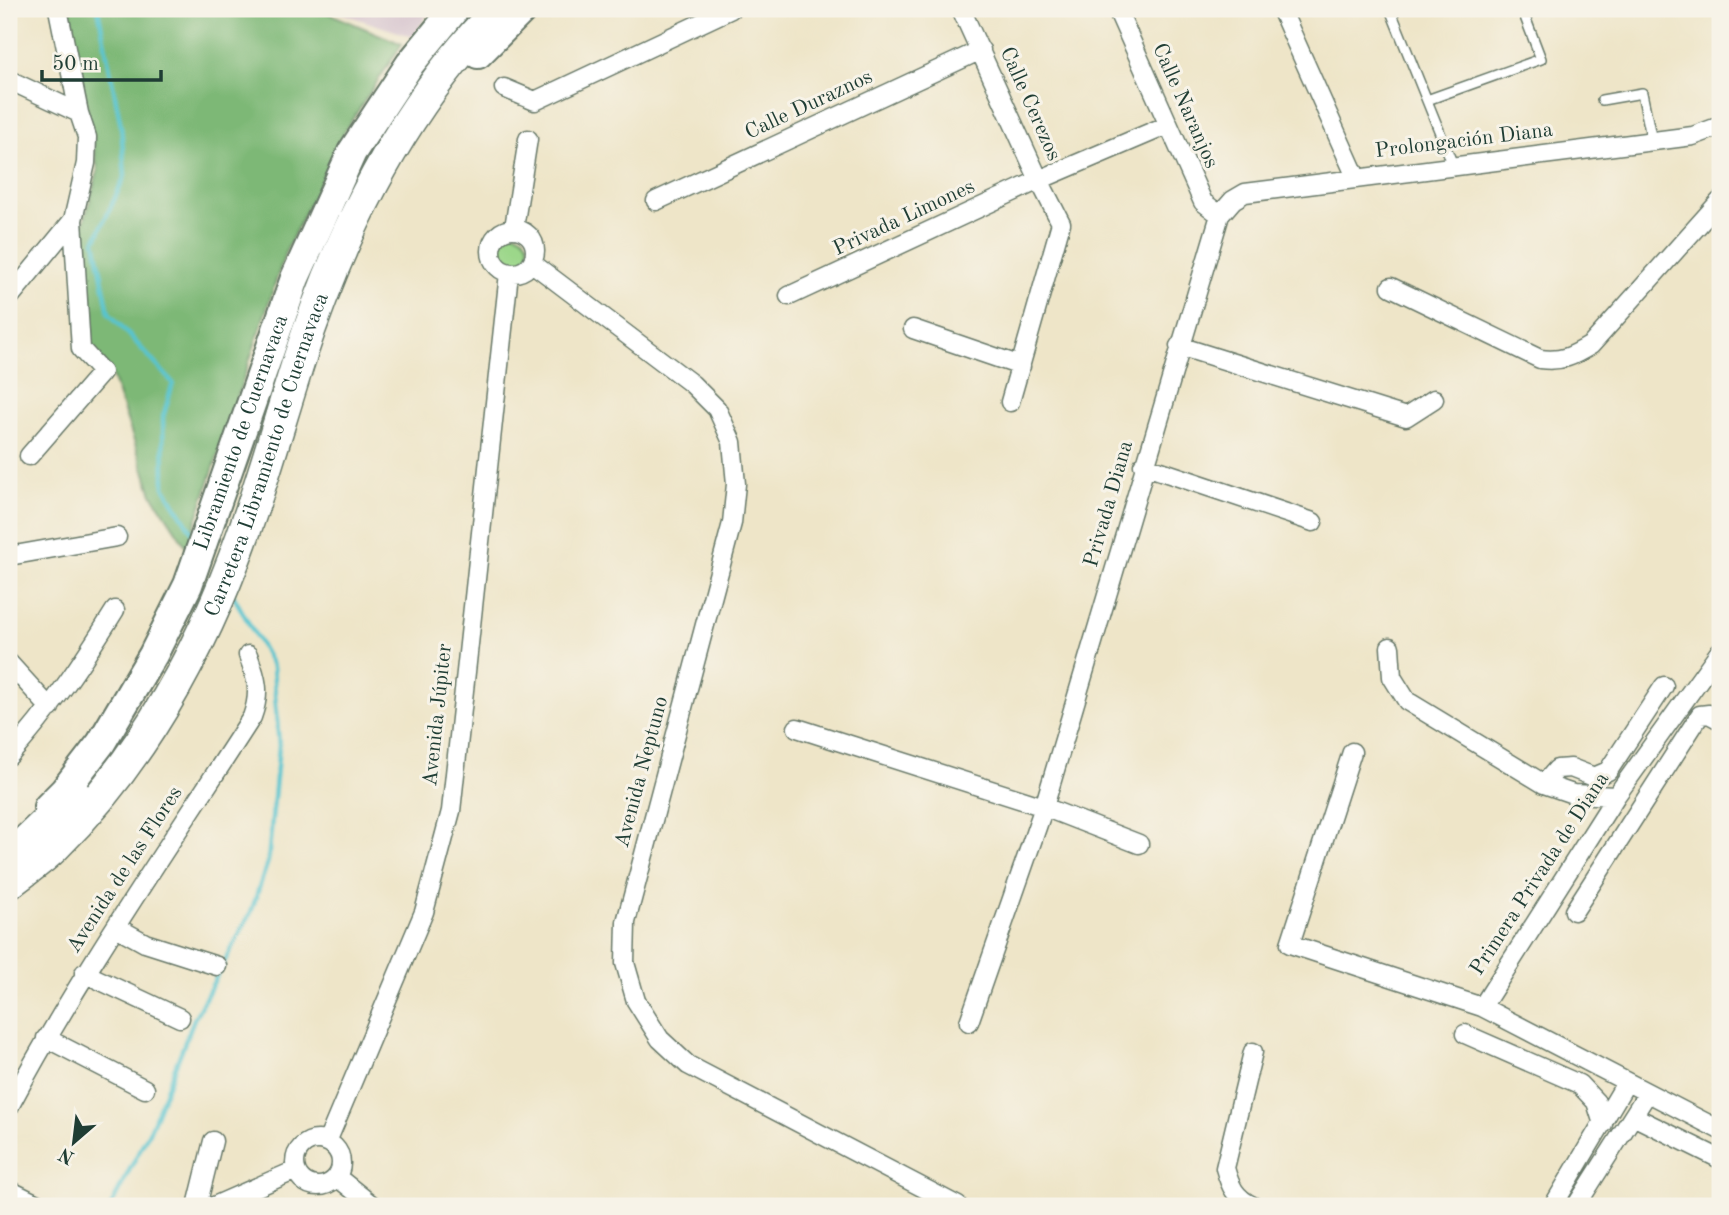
<svg xmlns="http://www.w3.org/2000/svg" width="1729" height="1215" viewBox="0 0 1729 1215" font-family="'Old Standard TT',serif">
  <style>
    .industrial { fill: #d1bdca }
    .green { fill: #9cd78a; stroke: #5e8a5f; stroke-width: 2 }
    .forest { fill: #7db876; stroke: #4e7a55; stroke-width: 2 }
    .lines { fill: none; stroke-linecap: round; stroke-linejoin: round }
    .stream { stroke: #57c4cf; stroke-width: 4.5 }
    .lane-casing { stroke: #677868; stroke-width: 12 }
    .street-casing { stroke: #677868; stroke-width: 21 }
    .primary-casing { stroke: #677868; stroke-width: 32 }
    .highway-casing { stroke: #677868; stroke-width: 35 }
    .lane { stroke: #fff; stroke-width: 9 }
    .street { stroke: #fff; stroke-width: 18 }
    .primary { stroke: #fff; stroke-width: 28 }
    .highway { stroke: #fff; stroke-width: 32 }
    .labels { text-anchor: middle; dominant-baseline: central; stroke-width: 6; stroke-linejoin: round; paint-order: stroke }
    .street-label { font-size: 21px; fill: #1f3d34; stroke: #f7f3e8 }
  </style>
  <rect width="100%" height="100%" fill="#f7f3e8"/>
  <filter id="ink" filterUnits="userSpaceOnUse"><feTurbulence type="fractalNoise" baseFrequency=".0143" numOctaves="2"/><feDisplacementMap in="SourceGraphic" scale="14" xChannelSelector="R" yChannelSelector="G"/><feConvolveMatrix kernelMatrix="1 2 1 2 8 2 1 2 1" color-interpolation-filters="sRGB"/></filter>
  <filter id="wash" filterUnits="userSpaceOnUse"><feTurbulence type="fractalNoise" baseFrequency=".00686" numOctaves="4" result="noise"/><feDisplacementMap in="SourceGraphic" scale="28" xChannelSelector="R" yChannelSelector="G"/><feGaussianBlur stdDeviation="1.57" result="paint"/><feColorMatrix in="noise" values="0 0 0 0 0 0 0 0 0 0 0 0 0 0 0 0 0 1.4 0 .05"/><feComposite in="paint" operator="in"/></filter>
  <g filter="url(#wash)">
    <rect width="100%" height="100%" fill="#eee5c8"/>
    <path class="industrial" d="M328 9H431L413 37Z"/>
    <path class="green" d="M495 250a17 17 0 1 1 34 0a17 17 0 1 1-34 0Z"/>
    <path class="forest" d="M70 9H319L402 44 346 129 286 251 187 548 152 494 111 373 89 343 77 247 98 171Z"/>
    <g class="lines">
      <path class="stream" d="M98 9 121 126 125 176 95 241 109 313 173 383 163 417 164 487 194 535
        M111 1206 151 1128 194 1019 251 912 268 861 279 746 273 667 233 595"/>
    </g>
  </g>
  <g filter="url(#ink)">
    <g class="lines">
      <defs>
        <path id="lane" d="M1390 9 1453 165
          M1427 100 1541 59 1522 9
          M1602 100 1642 93 1652 141"/>
        <path id="street" d="M961 9 1039 180 1061 223 1010 402
          M1117 9 1203 202 1220 215
          M1281 9 1356 177
          M9 80 79 113
          M504 88 535 101 731 9
          M656 201 981 50
          M514 228 528 139
          M491 251a22 22 0 1 1 44 0a22 22 0 1 1-44 0Z
          M532 263 692 384 717 409 732 442 736 484 732 523 626 922 625 963 636 1001 660 1039 688 1065 958 1206
          M1391 287 1540 359C1562 362 1573 356 1591 345L1720 201
          M789 296 1039 180 1168 125
          M9 298 73 220 86 163 87 137 79 113 58 9
          M913 329 1021 366
          M1179 346 1406 417 1434 399
          M29 456 102 372 81 349 73 220
          M1143 465 1313 522
          M9 556 117 537
          M1390 647 1392 677 1407 701 1544 784 1573 794 1616 796
          M9 663 50 708
          M797 728 1044 807 1139 844
          M1352 752 1290 944 1482 1007 1720 1130
          M9 756C50 711 83 661 115 610
          M1544 784 1557 769 1571 768 1594 777 1608 771 1664 686
          M1574 911 1700 715 1709 714 1720 720
          M116 927 145 943 217 966
          M84 973 180 1018
          M1482 1007 1616 796 1720 651
          M969 1022 1044 807 1220 215 1233 200 1245 193 1693 136 1720 126
          M1465 1034 1579 1084 1596 1102 1603 1124
          M46 1038 145 1089
          M9 1107C81 972 169 846 252 717 261 692 257 679 248 655
          M1633 1116 1720 1159
          M295 1163a23 23 0 1 1 46 0a23 23 0 1 1-46 0Z
          M327 1142 424 912 451 811 509 273
          M337 1177 373 1206
          M9 1190 41 1206
          M207 1206 198 1202 213 1141
          M214 1206 296 1170
          M1253 1206C1235 1198 1230 1186 1225 1168L1253 1052
          M1553 1206 1626 1083
          M1576 1206 1647 1094"/>
        <g id="primary">
          <path d="M478 54 523 9"/>
          <path id="s1" d="M48 807 64 791 101 743 153 655 188 585 295 278 352 152 410 64 455 9"/>
        </g>
        <g id="highway">
          <path d="M9 858 75 795"/>
          <path id="s2" d="M9 883C24 871 41 860 54 847 125 777 178 691 217 601 251 523 273 441 299 360 341 231 402 106 499 9"/>
        </g>
      </defs>
      <use href="#lane" class="lane-casing"/>
      <use href="#street" class="street-casing"/>
      <use href="#primary" class="primary-casing"/>
      <use href="#highway" class="highway-casing"/>
      <use href="#lane" class="lane"/>
      <use href="#street" class="street"/>
      <use href="#primary" class="primary"/>
      <use href="#highway" class="highway"/>
    </g>
  </g>
  <g class="labels">
    <g class="street-label">
      <text transform="translate(1030 104) rotate(66)">Calle Cerezos</text>
      <text transform="translate(809 105) rotate(-25)">Calle Duraznos</text>
      <text transform="translate(1185 106) rotate(66)">Calle Naranjos</text>
      <text transform="translate(1464 141) rotate(-7)">Prolongación Diana</text>
      <text transform="translate(904 218) rotate(-25)">Privada Limones</text>
      <text stroke="none"><textPath href="#s1" startOffset="425">Libramiento de Cuernavaca</textPath></text>
      <text stroke="none"><textPath href="#s2" startOffset="509">Carretera Libramiento de Cuernavaca</textPath></text>
      <text transform="translate(1109 504) rotate(-74)">Privada Diana</text>
      <text transform="translate(438 715) rotate(-84)">Avenida Júpiter</text>
      <text transform="translate(642 772) rotate(-75)">Avenida Neptuno</text>
      <text transform="translate(125 870) rotate(-57)">Avenida de las Flores</text>
      <text transform="translate(1540 874) rotate(-57)">Primera Privada de Diana</text>
    </g>
  </g>
  <rect width="1729" height="1215" fill="none" stroke="#f7f3e8" stroke-width="35"/>
  <g transform="translate(74 1142) rotate(208)" stroke="#f7f3e8" stroke-width="5" paint-order="stroke">
  <path d="M0-5L12 26L0 18L-12 26Z" fill="#1f3d34"/>
  <text y="-10" font-size="19" font-weight="bold" text-anchor="middle" fill="#1f3d34">N</text>
  </g>
  <path d="M42 70v10h119v-10" fill="none" stroke="#1f3d34" stroke-width="3.5"/>
  <text x="52" y="70" font-size="21" fill="#1f3d34" stroke="#f7f3e8" stroke-width="5" paint-order="stroke">50 m</text>
</svg>
